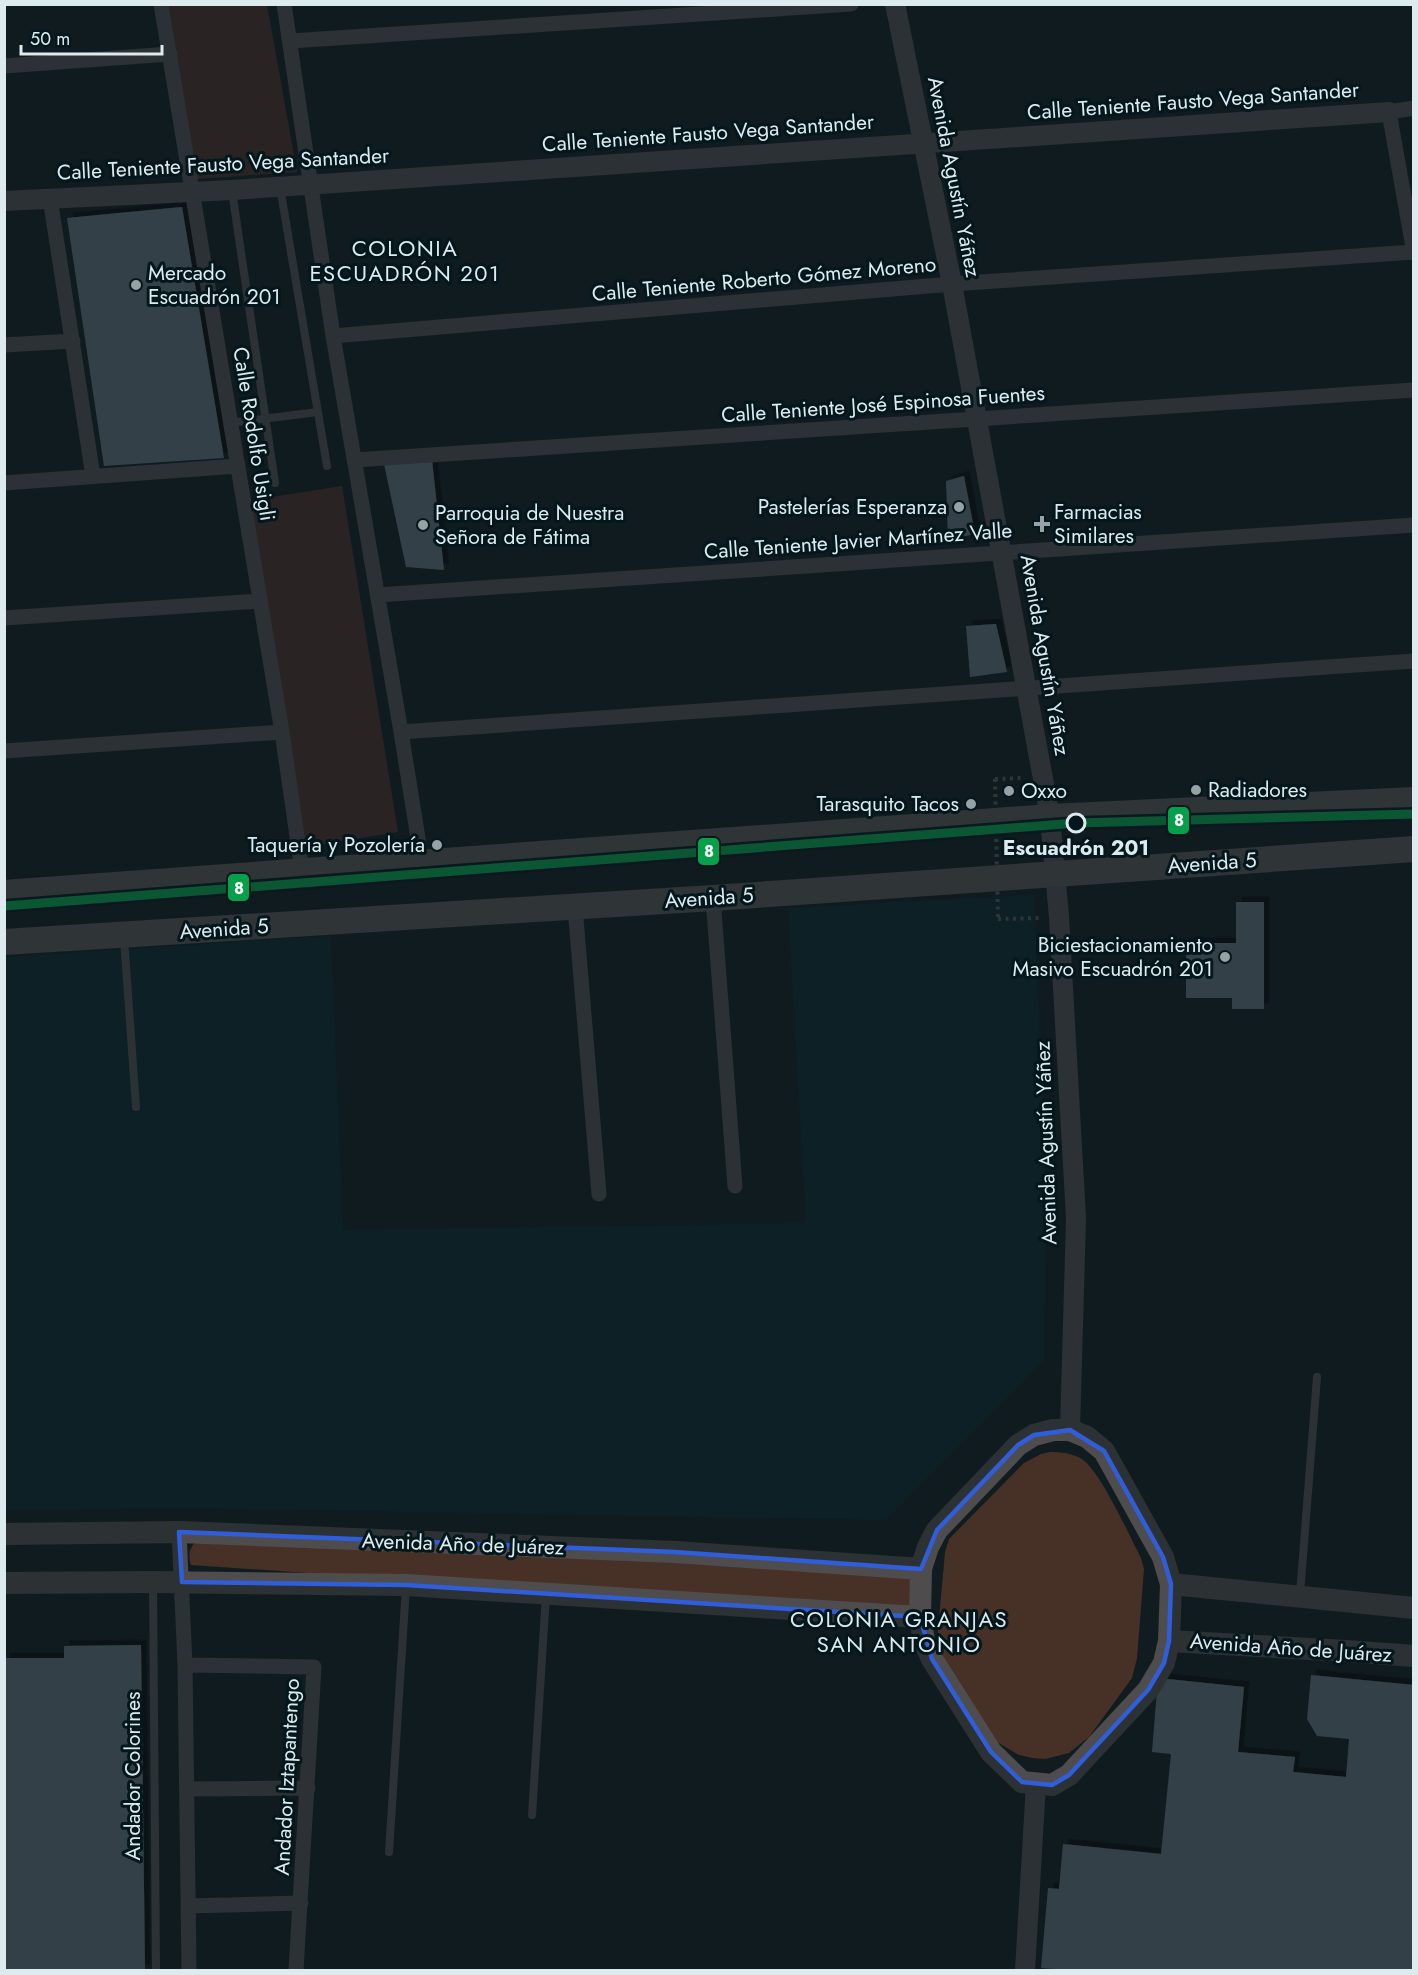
<svg xmlns="http://www.w3.org/2000/svg" width="1418" height="1975" viewBox="0 0 1418 1975" font-family="Jost,sans-serif">
  <style>
    .built { fill: #08262e }
    .green { fill: #473026 }
    .building { fill: #606e74; filter: url(#shadow) }
    .lines { fill: none; stroke-linecap: round; stroke-linejoin: round }
    .path { stroke: #525556; stroke-width: 4; stroke-dasharray: 3 4.5; stroke-linecap: butt }
    .service { stroke: #4d4c4c; stroke-width: 8 }
    .minor { stroke: #4d4c4c; stroke-width: 15 }
    .tertiary { stroke: #4d4c4c; stroke-width: 20 }
    .secondary { stroke: #4e4c4c; stroke-width: 22 }
    .primary { stroke: #555352; stroke-width: 26 }
    .path-bridge { stroke: #525556; stroke-width: 4; stroke-dasharray: 3 4.5; stroke-linecap: butt }
    .metro-1-casing { stroke: #03171d; stroke-width: 14 }
    .metro-1 { stroke: #069f4a; stroke-width: 9 }
    .marked { fill: none; stroke: #305eda; stroke-width: 4.5; stroke-linejoin: round }
    .poi-dot { fill: #96a2a6; stroke: #03171d; stroke-width: 2 }
    .stop-dot { fill: #03171d; stroke: #ddeaee; stroke-width: 3 }
    .labels { text-anchor: middle; dominant-baseline: central; stroke-width: 6; stroke-linejoin: round; paint-order: stroke }
    .street-label { font-size: 21px; fill: #ddeaee; stroke: #03171d }
    .poi-label { font-size: 21px; fill: #ddeaee; stroke: #03171d; text-anchor: start }
    .stop-label { font-size: 21px; font-weight: bold; fill: #ddeaee; stroke: #03171d }
    .neighbourhood-label { font-size: 22px; letter-spacing: 1.5px; fill: #ddeaee; stroke: #03171d }
    .line-badge { stroke: #03171d; stroke-width: 2 }
    .badge-label { font-size: 16px; text-anchor: middle; font-weight: bold; fill: #fff }
  </style>
  <defs>
    <filter id="shadow"><feDropShadow dx="5.5" dy="-5.5" stdDeviation="0" flood-color="#0009"/></filter>
  </defs>
  <rect width="100%" height="100%" fill="#111c21"/>
  <path class="built" d="M1034 895 1046 1185 1044 1361 886 1520 181 1508 5 1510V957L331 936 343 1230 806 1223 788 908Z"/>
  <path class="green" d="M169 5H267L297 172 197 179Z
    M342 486 398 832 305 847 248 501Z
    M1050 1452C1061 1452 1072 1453 1082 1459 1101 1472 1129 1535 1141 1558L1144 1569 1137 1658 1132 1678 1089 1737 1069 1753 1045 1759 1032 1758 1019 1755 997 1742 938 1650 937 1641 945 1552 949 1539 1024 1463 1041 1454Z
    M195 1542 916 1569 914 1614 191 1565C188 1555 189 1550 195 1542Z"/>
  <path class="building" d="M182 207 224 458 104 466 67 218Z
    M432 460 444 570 406 567 384 464Z
    M964 476 975 534 948 540 946 481Z
    M996 624 1007 672 970 677 966 626Z
    M1236 902H1264V1009H1232V998H1186V943H1236Z
    M141 1645 145 1970H4V1658H64V1646Z
    M1311 1675 1414 1685V1970H1065L1041 1968 1048 1888 1059 1889 1063 1844 1161 1854 1171 1754 1152 1752 1158 1678 1244 1687 1238 1752 1295 1757 1293 1772 1346 1777 1349 1739 1317 1736 1307 1719Z"/>
  <g class="lines">
    <path class="path" d="M995 779 1024 778
      M998 919 1042 918"/>
    <path class="service" d="M280 187 327 466
      M232 191 275 483
      M230 423 318 412
      M124 938 136 1107
      M153 1583 156 1970
      M1300 1594 1317 1377
      M532 1815 546 1595
      M389 1852 406 1587"/>
    <path class="minor" d="M161 4 282 732 302 871
      M284 4 333 336 401 732 422 863
      M290 41 851 4
      M4 66 170 54
      M1414 108 1389 112 1414 253
      M50 198 93 476
      M333 336 952 284 1413 252
      M4 345 73 341
      M355 460 1414 390
      M4 483 238 466
      M378 595 1414 525
      M4 618 260 601
      M401 732 1414 661
      M4 751 282 732
      M713 898 735 1186
      M575 907 599 1194
      M179 1532 185 1665 189 1970
      M185 1665 314 1667 296 1970
      M187 1789 308 1788
      M188 1906 301 1903"/>
    <path class="tertiary" d="M895 4 952 284 1050 817 1059 917 1076 1218 1070 1430
      M4 201 232 190 1389 112
      M1025 1970 1036 1784"/>
    <path class="secondary" d="M1053 1430H1070L1087 1437 1104 1451 1163 1557 1171 1584 1169 1641 1164 1663 1148 1690 1069 1775 1052 1785 1022 1782 991 1752 932 1659 924 1641 920 1617 921 1569 928 1547 937 1530 1018 1445 1034 1435Z
      M4 1534 179 1532 675 1552 921 1569
      M4 1583 153 1582 406 1585 920 1617
      M1171 1584 1414 1608
      M1169 1641 1346 1651 1414 1656"/>
    <path class="primary" d="M4 893 1050 817 1414 800
      M4 942 713 898 1414 849"/>
    <path class="path-bridge" d="M995 779 998 919"/>
    <defs>
      <path id="metro-1" d="M4 906 1076 823 1414 814"/>
    </defs>
    <use href="#metro-1" class="metro-1-casing"/>
    <use href="#metro-1" class="metro-1"/>
  </g>
  <path d="M0 0H1418V1975H0ZM1070 1430 1104 1451 1163 1557 1171 1584 1169 1641 1164 1663 1148 1690 1069 1775 1052 1785 1022 1782 991 1752 932 1659 920 1617 406 1585 182 1582 179 1532 675 1552 921 1569 937 1530 1018 1445 1034 1435Z" fill="#111c21" fill-opacity=".55" fill-rule="evenodd"/>
  <path class="marked" d="M1070 1430 1104 1451 1163 1557 1171 1584 1169 1641 1164 1663 1148 1690 1069 1775 1052 1785 1022 1782 991 1752 932 1659 920 1617 406 1585 182 1582 179 1532 675 1552 921 1569 937 1530 1018 1445 1034 1435Z"/>
  <g class="poi-dot">
    <circle cx="136" cy="285" r="6"/>
    <circle cx="959" cy="507" r="6"/>
    <path d="M1039 515h6v6h6v6h-6v6h-6v-6h-6v-6h6z"/>
    <circle cx="423" cy="525" r="6"/>
    <circle cx="1196" cy="790" r="6"/>
    <circle cx="1009" cy="791" r="6"/>
    <circle cx="971" cy="804" r="6"/>
    <circle cx="437" cy="845" r="6"/>
    <circle cx="1225" cy="957" r="6"/>
  </g>
  <circle class="stop-dot" cx="1076" cy="823" r="9"/>
  <g class="labels">
    <g class="street-label">
      <text transform="translate(1193 101) rotate(-4)">Calle Teniente Fausto Vega Santander</text>
      <text transform="translate(708 133) rotate(-4)">Calle Teniente Fausto Vega Santander</text>
      <text transform="translate(223 164) rotate(-3)">Calle Teniente Fausto Vega Santander</text>
      <text transform="translate(954 177) rotate(79)">Avenida Agustín Yáñez</text>
      <text transform="translate(764 279) rotate(-5)">Calle Teniente Roberto Gómez Moreno</text>
      <text transform="translate(883 404) rotate(-4)">Calle Teniente José Espinosa Fuentes</text>
      <text transform="translate(254 434) rotate(81)">Calle Rodolfo Usigli</text>
      <text transform="translate(858 541) rotate(-4)">Calle Teniente Javier Martínez Valle</text>
      <text transform="translate(1045 655) rotate(80)">Avenida Agustín Yáñez</text>
      <text transform="translate(1212 863) rotate(-4)">Avenida 5</text>
      <text transform="translate(709 898) rotate(-4)">Avenida 5</text>
      <text transform="translate(224 929) rotate(-4)">Avenida 5</text>
      <text transform="translate(1046 1143) rotate(-92)">Avenida Agustín Yáñez</text>
      <text transform="translate(463 1544) rotate(2)">Avenida Año de Juárez</text>
      <text transform="translate(1291 1648) rotate(4)">Avenida Año de Juárez</text>
      <text transform="translate(133 1776) rotate(-90)">Andador Colorines</text>
      <text transform="translate(287 1777) rotate(-87)">Andador Iztapantengo</text>
    </g>
    <g class="poi-label">
      <text x="148" y="273">Mercado<tspan x="148" dy="24">Escuadrón 201</tspan></text>
      <text x="947" y="507" text-anchor="end">Pastelerías Esperanza</text>
      <text x="1054" y="512">Farmacias<tspan x="1054" dy="24">Similares</tspan></text>
      <text x="435" y="513">Parroquia de Nuestra<tspan x="435" dy="24">Señora de Fátima</tspan></text>
      <text x="1208" y="790">Radiadores</text>
      <text x="1021" y="791">Oxxo</text>
      <text x="959" y="804" text-anchor="end">Tarasquito Tacos</text>
      <text x="425" y="845" text-anchor="end">Taquería y Pozolería</text>
      <text x="1213" y="945" text-anchor="end">Biciestacionamiento<tspan x="1213" dy="24">Masivo Escuadrón 201</tspan></text>
    </g>
    <g class="stop-label">
      <text x="1076" y="848">Escuadrón 201</text>
    </g>
    <g class="neighbourhood-label">
      <text x="405" y="248">COLONIA<tspan x="405" dy="25">ESCUADRÓN 201</tspan></text>
      <text x="899" y="1619">COLONIA GRANJAS<tspan x="899" dy="25">SAN ANTONIO</tspan></text>
    </g>
  </g>
  <g class="line-badge">
    <rect x="1167" y="806" width="23" height="29" rx="6" fill="#069f4a"/>
    <rect x="697" y="837" width="23" height="29" rx="6" fill="#069f4a"/>
    <rect x="227" y="873" width="23" height="29" rx="6" fill="#069f4a"/>
  </g>
  <g class="badge-label">
    <text x="1179" y="826">8</text>
    <text x="709" y="857">8</text>
    <text x="239" y="894">8</text>
  </g>
  <rect width="1418" height="1975" fill="none" stroke="#ddeaee" stroke-width="12"/>
  <path d="M21 45v9h141v-9" fill="none" stroke="#ddeaee" stroke-width="3"/>
  <text x="30" y="45" font-size="18" fill="#ddeaee" stroke="#03171d" stroke-width="4.5" paint-order="stroke">50 m</text>
</svg>
